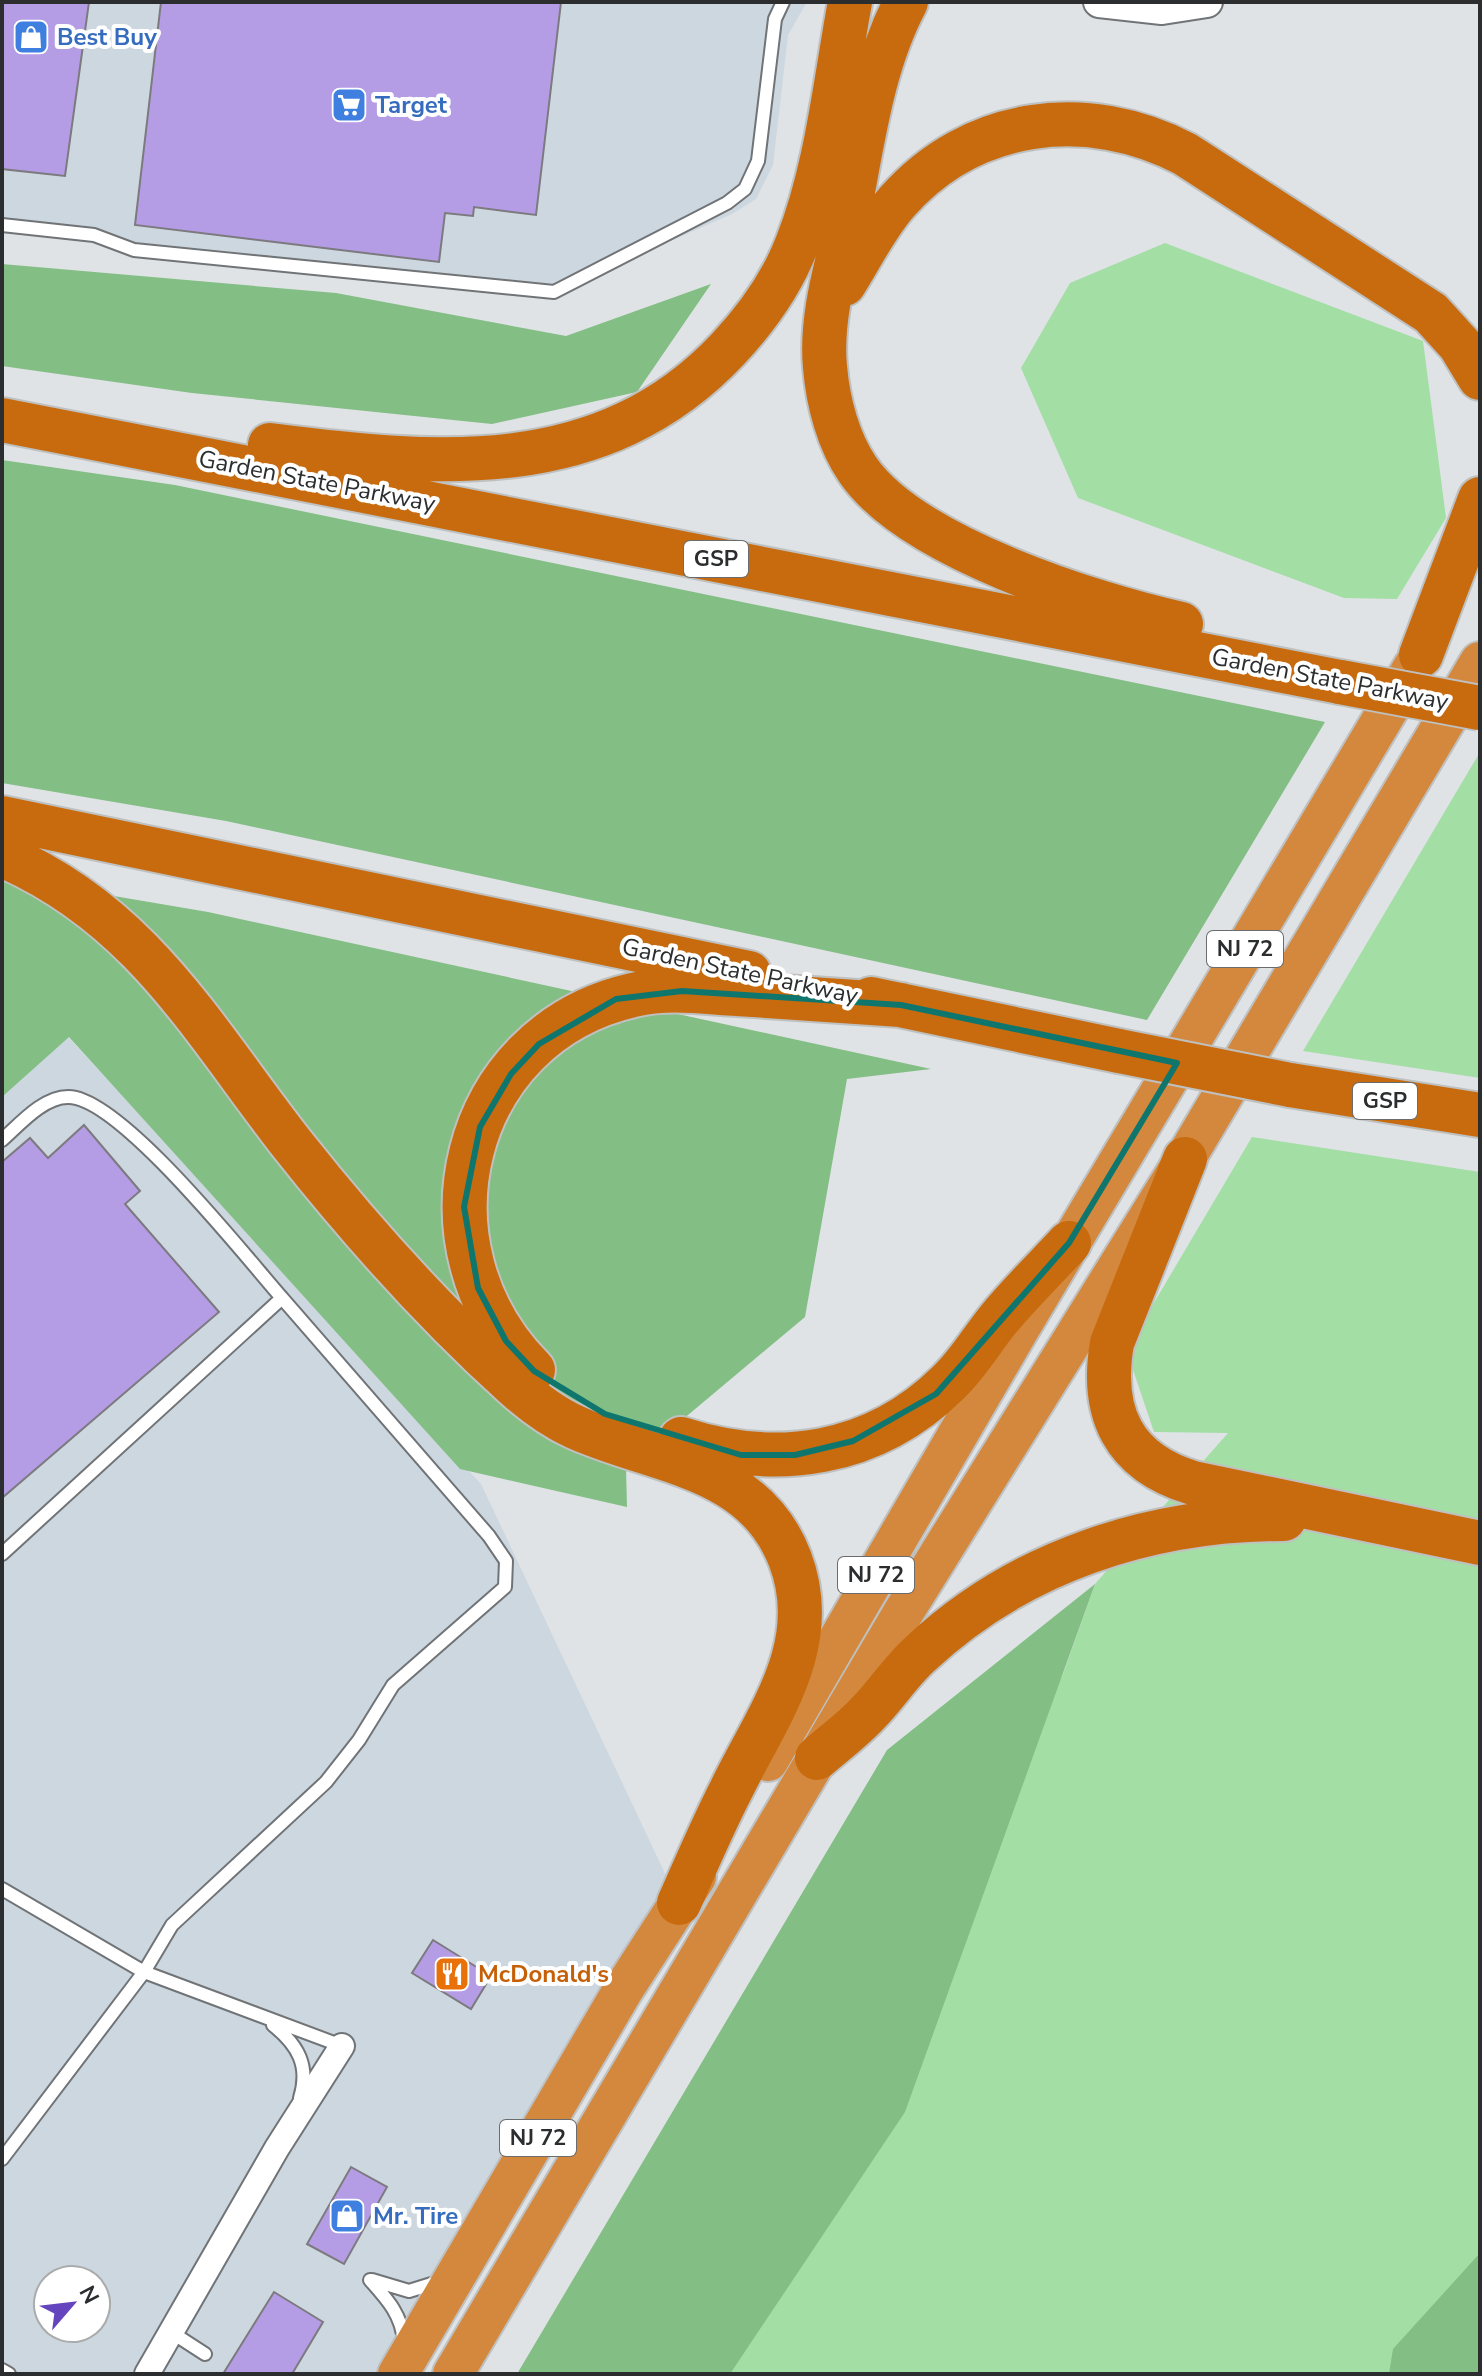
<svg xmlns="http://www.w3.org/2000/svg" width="1482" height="2376" viewBox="0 0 1482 2376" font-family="'Nunito Sans',sans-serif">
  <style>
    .built { fill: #cdd7df; fill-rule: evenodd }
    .green { fill: #a3dea4 }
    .forest { fill: #83be84 }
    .building { fill: #b49de4; stroke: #7c7a7f; stroke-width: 2 }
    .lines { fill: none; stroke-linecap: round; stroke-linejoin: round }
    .service-casing { stroke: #707477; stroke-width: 16 }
    .minor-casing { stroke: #707477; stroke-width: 28 }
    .tertiary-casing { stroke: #707477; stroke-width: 34 }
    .trunk-casing { stroke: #bfc0c0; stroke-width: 44 }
    .motorway-casing { stroke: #bfc0c0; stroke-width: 48 }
    .service { stroke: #fff; stroke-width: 12 }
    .minor { stroke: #fff; stroke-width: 24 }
    .tertiary { stroke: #fff; stroke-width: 30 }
    .trunk { stroke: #d3883e; stroke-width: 40 }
    .motorway { stroke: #c86b0e; stroke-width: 44 }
    .motorway-bridge-casing { stroke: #bfc0c0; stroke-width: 48; stroke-linecap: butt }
    .motorway-bridge { stroke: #c86b0e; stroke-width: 44 }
    .marked { fill: none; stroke: #0f766e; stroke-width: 6; stroke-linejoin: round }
    .labels { text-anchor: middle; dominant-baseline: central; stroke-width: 8; stroke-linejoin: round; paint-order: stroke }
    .shield { fill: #fff; stroke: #6b6c6d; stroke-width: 2 }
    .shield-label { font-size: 22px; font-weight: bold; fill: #2b2d2e }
    .shop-label { font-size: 24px; font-weight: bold; fill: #366cbe; stroke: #fff; text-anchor: start }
    .street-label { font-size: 24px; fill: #2b2d2e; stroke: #fff }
    .food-label { font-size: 24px; font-weight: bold; fill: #c56008; stroke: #fff; text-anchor: start }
  </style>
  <rect width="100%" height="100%" fill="#dfe3e6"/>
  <path class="built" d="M2 2H807L788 35 773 165 756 199 732 214 554 292 134 250 94 235 2 225Z
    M68 1037 481 1484 679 1903 398 2374H2V1097ZM48 2280H96V2328H48Z"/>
  <path class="green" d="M1165 243 1423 341 1446 518 1397 599 1344 598 1078 498 1021 368 1070 283Z
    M1480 752V1078L1303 1051Z
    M1252 1137 1480 1172V2374H723L1063 1674 1095 1584 1228 1433 1154 1432 1128 1355 1129 1345Z"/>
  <path class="forest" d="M2 264 336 293 566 336 711 284 637 392 492 424 192 393 2 366Z
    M2 460 175 485 1325 722 1147 1020 226 821 2 783Z
    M2 877 208 912 931 1069 847 1079 805 1317 626 1467 627 1507 460 1469 69 1037 2 1097Z
    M1095 1584 905 2112 730 2374H517L887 1750Z
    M1480 2253V2374H1389L1393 2349Z"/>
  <path class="building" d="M2 2H89L65 176 2 169Z
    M161 2H561L536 215 474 207 473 216 445 213 439 262 135 225Z
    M84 1125 140 1191 125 1204 219 1312 2 1498V1162L30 1138 48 1158Z
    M433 1940 491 1976 471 2009 412 1973Z
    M351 2167 387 2187 344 2264 307 2244Z
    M274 2292 323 2322 292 2374H223Z"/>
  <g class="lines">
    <defs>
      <path id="service" d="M2 225 94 235 134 250 554 292 727 203 745 189 758 161 775 19 783 2
        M2 1140C20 1124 43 1097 68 1097 119 1096 245 1256 282 1298
        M2 1554 282 1298 489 1536 506 1561 505 1587 393 1685 359 1740 326 1782 172 1925 144 1972 2 1889
        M273 2025C298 2045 310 2066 300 2098
        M2 2159 144 1972 342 2046
        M370 2280C387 2299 402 2315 404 2342
        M372 2280 409 2291 438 2282
        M171 2332 205 2354
        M2 2370 9 2374"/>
      <path id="minor" d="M147 2374 277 2148 342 2046"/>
      <path id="tertiary" d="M1099 2 1162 9 1207 2"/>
      <path id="trunk" d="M768 1761 1018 1331 1414 666
        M398 2374 623 1990 696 1877
        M453 2374 903 1613 1185 1159 1480 662"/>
      <path id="motorway" d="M906 2C872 66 863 141 849 212 838 261 820 316 825 367 828 402 838 441 858 470 911 547 1092 604 1181 624
        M844 284C861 257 876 226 897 202 972 117 1087 103 1185 154L1431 313 1460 345 1480 378
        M2 420 1340 682
        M270 445C436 466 602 483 728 349 756 319 782 283 797 244 827 168 835 82 850 2
        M1421 655 1480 499
        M2 818 749 973
        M2 855C142 915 203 1030 292 1144 360 1230 433 1312 515 1386 533 1402 553 1417 575 1427 654 1463 754 1464 790 1559 823 1645 767 1716 731 1790 712 1827 696 1865 679 1903
        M871 999 1119 1051
        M1290 1085 1480 1115
        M1185 1159 1112 1343C1100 1413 1123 1462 1193 1483L1480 1543
        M533 1370C410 1247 459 1035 633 995 667 987 703 992 737 994 791 998 846 1001 901 1005
        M681 1439C777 1470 874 1456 948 1383 968 1364 981 1341 998 1320 1020 1293 1045 1269 1069 1243
        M817 1758C833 1744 852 1730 867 1714 886 1695 900 1672 920 1654 1019 1561 1150 1519 1284 1519"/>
    </defs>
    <use href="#service" class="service-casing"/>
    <use href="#minor" class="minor-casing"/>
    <use href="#tertiary" class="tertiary-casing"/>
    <use href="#trunk" class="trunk-casing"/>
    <use href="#motorway" class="motorway-casing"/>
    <use href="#service" class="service"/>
    <use href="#minor" class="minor"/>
    <use href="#tertiary" class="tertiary"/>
    <use href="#trunk" class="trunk"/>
    <use href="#motorway" class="motorway"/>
    <defs>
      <path id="motorway-bridge" d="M1340 682 1480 708
        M1119 1051 1290 1085"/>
    </defs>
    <use href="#motorway-bridge" class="motorway-bridge-casing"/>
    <use href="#motorway-bridge" class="motorway-bridge"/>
  </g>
  <path class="marked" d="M682 991 901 1005 1177 1063 1069 1243 936 1394 853 1441 795 1455H741L605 1414 534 1371 506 1341 478 1288 464 1207 480 1127 511 1074 539 1044 616 999Z"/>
  <defs>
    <symbol id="shop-square" viewBox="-11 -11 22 22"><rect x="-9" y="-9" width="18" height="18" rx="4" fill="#3f7fe0" stroke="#fff"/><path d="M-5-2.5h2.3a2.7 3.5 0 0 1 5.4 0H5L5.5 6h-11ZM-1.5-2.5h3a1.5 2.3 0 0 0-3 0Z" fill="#fff"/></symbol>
    <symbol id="supermarket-square" viewBox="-11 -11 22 22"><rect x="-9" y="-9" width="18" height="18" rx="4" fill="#3f7fe0" stroke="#fff"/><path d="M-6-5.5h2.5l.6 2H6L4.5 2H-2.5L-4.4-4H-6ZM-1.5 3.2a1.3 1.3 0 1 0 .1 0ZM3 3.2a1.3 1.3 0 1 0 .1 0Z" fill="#fff"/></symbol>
    <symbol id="restaurant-square" viewBox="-11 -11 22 22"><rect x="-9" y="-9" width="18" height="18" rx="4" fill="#e8710a" stroke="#fff"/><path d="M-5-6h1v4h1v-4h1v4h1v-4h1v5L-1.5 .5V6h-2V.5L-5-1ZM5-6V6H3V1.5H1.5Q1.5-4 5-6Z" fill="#fff"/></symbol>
  </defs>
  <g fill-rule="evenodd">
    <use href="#shop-square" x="11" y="17" width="40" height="40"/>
    <use href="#supermarket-square" x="329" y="85" width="40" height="40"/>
    <use href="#restaurant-square" x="432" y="1954" width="40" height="40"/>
    <use href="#shop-square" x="327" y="2196" width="40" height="40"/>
  </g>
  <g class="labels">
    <g class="shield">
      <rect x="684" y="541" width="64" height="36" rx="6"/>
      <rect x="1207" y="931" width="76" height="36" rx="6"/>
      <rect x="1353" y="1083" width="64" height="36" rx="6"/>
      <rect x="838" y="1557" width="76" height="36" rx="6"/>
      <rect x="500" y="2120" width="76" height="36" rx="6"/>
    </g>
    <g class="shield-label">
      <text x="716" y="559">GSP</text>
      <text x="1245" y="949">NJ 72</text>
      <text x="1385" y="1101">GSP</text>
      <text x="876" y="1575">NJ 72</text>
      <text x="538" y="2138">NJ 72</text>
    </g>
    <g class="shop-label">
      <text x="57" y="37">Best Buy</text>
      <text x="375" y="105">Target</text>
      <text x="373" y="2216">Mr. Tire</text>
    </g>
    <g class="street-label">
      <text transform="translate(317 481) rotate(11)">Garden State Parkway</text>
      <text transform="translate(1330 679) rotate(11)">Garden State Parkway</text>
      <text transform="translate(740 971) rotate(12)">Garden State Parkway</text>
    </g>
    <g class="food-label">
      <text x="478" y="1974">McDonald's</text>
    </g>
  </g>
  <rect width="1482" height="2376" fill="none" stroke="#2b2d2e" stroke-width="8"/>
  <g transform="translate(72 2304) rotate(62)"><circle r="38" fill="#ffffff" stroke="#aaabab" stroke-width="2"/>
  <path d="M0-6L14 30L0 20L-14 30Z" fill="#6545be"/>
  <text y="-12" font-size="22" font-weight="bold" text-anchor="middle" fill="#2b2d2e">N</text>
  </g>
</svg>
